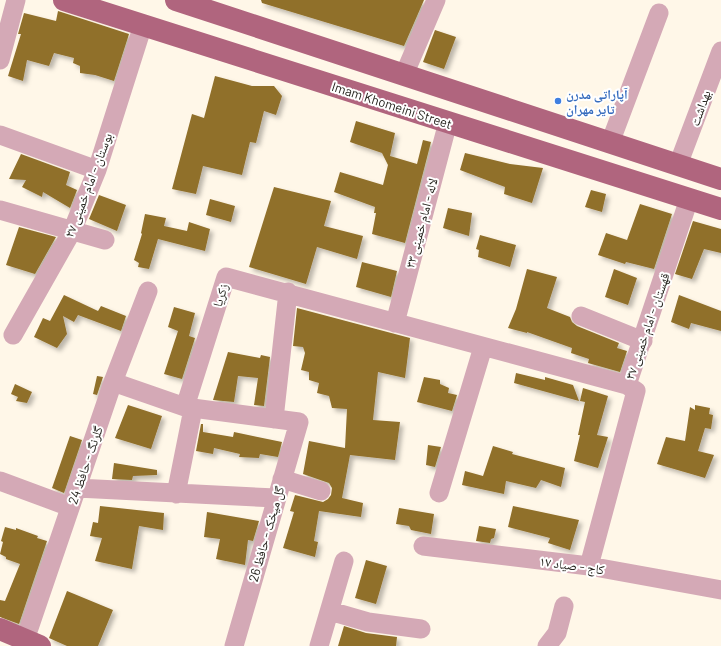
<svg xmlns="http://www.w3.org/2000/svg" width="721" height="646" viewBox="0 0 721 646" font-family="Barlow,'Noto Naskh Arabic',sans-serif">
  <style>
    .building { fill: #906f2a; filter: url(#shadow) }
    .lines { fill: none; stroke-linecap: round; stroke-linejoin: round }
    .minor { stroke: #d4a9b6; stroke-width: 19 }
    .major { stroke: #b0657e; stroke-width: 22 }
    .shop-dot { fill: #3f7fe0; stroke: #fff; stroke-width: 1.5 }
    .labels { text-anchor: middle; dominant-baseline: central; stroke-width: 4; stroke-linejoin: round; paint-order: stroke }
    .shop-label { font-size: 13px; font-weight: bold; fill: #366cbe; stroke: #fff; text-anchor: start }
    .street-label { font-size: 13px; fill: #25231d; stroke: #fff }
  </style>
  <defs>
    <filter id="shadow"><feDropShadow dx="3.5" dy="3.5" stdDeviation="2" flood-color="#0004"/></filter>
  </defs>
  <rect width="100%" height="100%" fill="#fff7e8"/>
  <path class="building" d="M261 0H424L404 46 262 3Z
    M58 11 129 34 114 81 95 75 80 73V66L73 63 74 58 54 53 49 66 27 60 23 81 8 76 21 34H18L24 13 56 21Z
    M435 30 456 37 444 69 423 62Z
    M215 76 252 86H274L282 96 276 115 264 111 256 143 250 142 242 175 203 166 196 194 172 189 192 114 204 118Z
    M356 121 395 133 390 156 417 164 423 140 431 142 405 243 372 234 376 213H374L375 207 334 192 340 172 383 185 388 165 382 153 350 142Z
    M465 153 510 164 543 168 532 203 504 194 505 187 460 170Z
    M21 154 70 172 66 185 77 190 70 208 43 192 42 197 22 187 26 180 9 179Z
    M274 187 331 201 324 226 363 236 357 259 317 247 306 284 249 267Z
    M591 190 606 194 602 212 585 207Z
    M99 195 126 205 117 231 89 219Z
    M210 199 235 206 231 222 206 215Z
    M640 204 672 214 654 269 626 262 625 264 598 255 606 233 627 240Z
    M448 208 472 213 469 236 443 228Z
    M145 214 166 218 164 226 187 231 189 222 210 229 205 251 158 239 149 269 138 267 139 263 134 260 142 234 141 233Z
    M693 221 721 229V253L704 249 692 279 675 274Z
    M19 227 56 237 35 274 6 265Z
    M480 235 516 245 510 267 478 257 479 250 476 249Z
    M362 262 397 271 391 297 356 287Z
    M527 269 557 277 547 308 570 317 572 322 577 326 619 343 617 348 627 351 620 372 588 363 589 359 571 353 572 348 527 332V333L508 328 516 309Z
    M614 269 637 278 628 305 605 297Z
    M64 295 98 311 101 306 126 316 121 331 78 315 74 322 63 316 67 334 57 348 34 337 43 318 50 321Z
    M679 295 721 311V331L691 323 689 329 671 322Z
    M174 307 195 313 189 336 195 338 182 379 164 374 178 331 168 327Z
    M297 308 410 338 405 378 378 372 373 420 400 422 395 460 350 455 342 498 363 503 361 517 319 511 314 541 318 542 315 557 283 548 294 512 290 511 295 495 323 502 328 499 331 495 332 488 329 483 303 474 309 441 345 448 347 409 332 408 329 396 317 393 319 383 309 380V372L301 370 305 353 303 347 293 346Z
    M228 352 260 358 261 355 270 357 264 406 254 405 258 378 238 376 234 402 213 400Z
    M516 373 545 380V377L573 385 579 401 514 383Z
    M97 376 103 377 97 395 93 394Z
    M424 377 440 380V384L449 388 448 393 457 395 452 411 417 402Z
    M15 384 32 392 27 403 16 401 18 397 11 394Z
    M583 388 608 396 597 435 608 437 598 468 574 461 580 435H578L585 402 580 401Z
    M128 405 162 416 151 449 115 438Z
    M695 405 710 408 709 414 713 415 711 429 705 428 698 451 714 455 705 478 657 464 666 437 685 441 690 407 695 410Z
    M201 424H203V432L233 437 234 432 282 442 278 457 260 454 259 458 239 457 240 454 214 448 213 454 196 451Z
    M70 436 82 440 64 493 52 488Z
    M428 445 441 447 435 467 426 465Z
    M493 446 513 452 512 454 565 468 561 487 541 480 536 488 506 481 504 494 462 485 465 471 483 476Z
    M114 463 157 470V475L133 476 132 480 112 479Z
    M100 506 164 513 163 530 139 526 132 569 95 561 102 538 90 536 93 522 98 523Z
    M513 506 579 520 570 550 548 543 550 538 508 527Z
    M399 508 434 514 431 534 411 530 409 526 396 524Z
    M207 512 259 521 253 541 248 540 245 565 216 559 220 539 204 537Z
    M479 526 496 529 494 538 491 539 490 543 476 541Z
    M5 527 16 530V528L38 536 37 538 47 541 19 624 0 617V600L5 601 20 564 6 559V557L0 554 3 542 1 541Z
    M366 560 387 566 376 604 355 598Z
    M67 591 113 610 98 646H67L49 638Z
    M344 626 366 633 397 637 396 646H338Z"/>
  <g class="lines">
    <path class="minor" d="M0 60 16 0
      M404 75 436 0
      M0 135 97 170
      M610 143 659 13
      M678 165 721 51
      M0 210 105 240
      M581 316 643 341
      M395 323 448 122
      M13 335 72 231 97 170 143 25
      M113 382 185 407 299 422 234 646
      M185 407 226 277 627 385
      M274 419 288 292
      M282 479 321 491
      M0 481 70 507
      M77 488 276 498
      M439 493 483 347
      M176 494 193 409
      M423 546 589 566 721 590
      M589 566 636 391 627 385 689 199
      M330 611 368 622 421 629
      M25 640 113 382 148 291
      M319 646 344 561
      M547 646 557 633 564 606"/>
    <path class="major" d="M64 0 721 209
      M176 0 721 179
      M0 629 40 646"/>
  </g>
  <circle class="shop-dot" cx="558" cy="101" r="4"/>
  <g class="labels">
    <g class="shop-label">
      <text x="566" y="94">آپاراتی مدرن<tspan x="566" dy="15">تایر مهران</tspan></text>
    </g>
    <g class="street-label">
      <text transform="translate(392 105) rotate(18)">Imam Khomeini Street</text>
      <text transform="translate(700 108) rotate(-70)">بهداشت</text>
      <text transform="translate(88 185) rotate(-69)">بوستان - امام خمینی ۲۷</text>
      <text transform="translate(421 223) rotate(-75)">لاله - امام خمینی ۳۳</text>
      <text transform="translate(220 295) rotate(-73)">زکریا</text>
      <text transform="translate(647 326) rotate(-71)">قهستان - امام خمینی ۳۷</text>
      <text transform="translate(85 465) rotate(-71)">گلرنگ - حافظ 24</text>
      <text transform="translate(266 534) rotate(-74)">گل میخک - حافظ 26</text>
      <text transform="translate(572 565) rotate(8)">کاج - صیاد ۱۷</text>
    </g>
  </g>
</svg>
